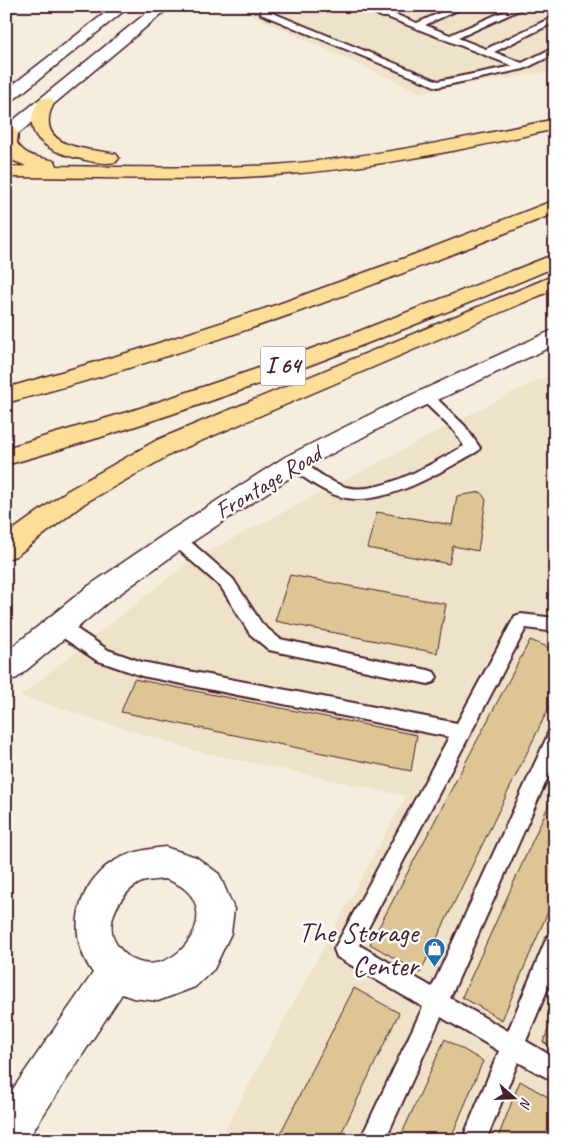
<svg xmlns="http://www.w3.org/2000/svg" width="561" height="1146" viewBox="0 0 561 1146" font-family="Caveat,sans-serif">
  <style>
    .built { fill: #eee2c8 }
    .building { fill: #dec594; stroke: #4a1f2b }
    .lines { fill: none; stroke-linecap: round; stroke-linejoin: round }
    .lane-casing { stroke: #4a1f2b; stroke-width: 4 }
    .street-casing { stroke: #4a1f2b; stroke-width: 3 }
    .secondary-casing { stroke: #4a1f2b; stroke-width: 3 }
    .highway-casing { stroke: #4a1f2b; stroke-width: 3 }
    .lane { fill: #fff; fill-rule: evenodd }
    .street { fill: #fff; fill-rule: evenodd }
    .secondary { fill: #fff; fill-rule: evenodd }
    .highway { fill: #fcde96; fill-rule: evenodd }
    .labels { text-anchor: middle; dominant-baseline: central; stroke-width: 5; stroke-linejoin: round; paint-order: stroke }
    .shield { fill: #fff; stroke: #80626b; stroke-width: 1 }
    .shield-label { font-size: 22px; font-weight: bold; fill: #4a1f2b }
    .street-label { font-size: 24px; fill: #4a1f2b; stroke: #fff }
    .near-poi-label { font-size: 29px; fill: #4a1f2b; stroke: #fff; text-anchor: end }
  </style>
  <rect width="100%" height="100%" fill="#f5eedf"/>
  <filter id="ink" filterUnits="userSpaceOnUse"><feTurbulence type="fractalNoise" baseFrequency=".02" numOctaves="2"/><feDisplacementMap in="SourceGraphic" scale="10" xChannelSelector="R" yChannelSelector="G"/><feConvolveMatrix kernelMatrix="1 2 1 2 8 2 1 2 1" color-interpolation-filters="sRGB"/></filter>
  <g filter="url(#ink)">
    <path class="built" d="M243 6H555V71L419 92 240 10Z
      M555 373V1140H219L406 796 193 750 20 696 188 562 517 390Z"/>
    <path class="building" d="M481 492 486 500 478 551 453 546 449 564 367 548 377 512 452 525 457 496Z
      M290 575 446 604 437 653 275 621Z
      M530 640 555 650V695L420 973 370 944Z
      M134 679 417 735 411 771 121 712Z
      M555 791V895L502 1020 462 997Z
      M354 988 399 1013 338 1140H277Z
      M555 1013V1049L543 1042Z
      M445 1039 483 1061 450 1140H399Z
      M520 1081 555 1101V1140H497Z"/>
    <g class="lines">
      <defs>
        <path id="lane" d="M261 6H269L268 11 438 81 513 66 387 17H382L362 6H374L387 11 397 6H409L394 14 417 23 455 6H467L425 25 450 35 516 6H528L458 38 486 49 555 16V22L494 52 522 63 555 47V54L524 69 437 87 261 14Z
          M427 393 432 394 465 426 480 448 478 451C442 471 384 508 342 497 322 492 305 478 289 467L287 463 289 459H299C313 469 329 482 346 487 381 496 434 462 464 446L455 432 422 400 420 397 422 394Z
          M177 533 183 535 233 579 262 624 280 639 428 670 434 672 437 677 434 682 428 684 269 650 250 634 221 587 171 543 169 539 171 535Z
          M521 614 555 618V632L526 628 359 945 432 987 546 739 548 733 555 731V761L450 998 508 1031 547 937 555 934V971L526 1041 555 1058V1082L518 1062 486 1140H462L499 1051 441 1017 385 1140H360L423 1007 337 957 334 949 449 737 142 676 96 660 53 631 51 626 53 621 59 619 65 621 108 650 142 662 457 723 515 616Z"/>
        <path id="street" d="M165 847 196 857 219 874 234 909 231 933 214 969 195 987 158 1001 133 998 122 994 27 1140H6V1099L93 973C69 939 73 896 104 868 121 854 144 849 165 847ZM165 879C243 903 161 1005 117 945 102 924 121 891 142 882 149 880 158 880 165 879Z"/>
        <path id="secondary" d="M114 6H130L12 101 6 103V90Z
          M155 6H171L12 139 6 140V126Z
          M555 329V345L397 419 303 469 186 546 107 603 17 678 6 681V652L87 587 168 532 285 457 381 409Z"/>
        <path id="highway" d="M46 98 52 99 54 103C52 108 49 113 49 118 45 150 96 149 116 154L119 158 116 162C104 165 89 161 77 158 47 151 17 134 40 99Z
          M555 119V129C462 150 370 169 275 175 186 182 96 177 6 177V167L26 166 14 161 6 154V129H15L18 133 17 143C27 158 40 157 55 161L57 166C129 167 202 169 274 165 369 158 462 139 555 119Z
          M555 200V213C376 286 193 354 6 403V388L137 350 276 305 413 255Z
          M555 254V267C375 343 194 413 6 465V448L134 410 253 370 352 334Z
          M555 275V289L175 452 85 503 16 556 6 559V535L67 491 157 440Z"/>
      </defs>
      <use href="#lane" class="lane-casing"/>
      <use href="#street" class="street-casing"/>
      <use href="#secondary" class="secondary-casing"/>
      <use href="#highway" class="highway-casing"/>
      <use href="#lane" class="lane"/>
      <use href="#street" class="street"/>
      <use href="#secondary" class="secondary"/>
      <use href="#highway" class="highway"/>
    </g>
  </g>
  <defs>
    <symbol id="shop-pin" viewBox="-11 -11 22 30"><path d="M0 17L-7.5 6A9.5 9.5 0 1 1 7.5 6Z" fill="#1f6fb2" stroke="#fff"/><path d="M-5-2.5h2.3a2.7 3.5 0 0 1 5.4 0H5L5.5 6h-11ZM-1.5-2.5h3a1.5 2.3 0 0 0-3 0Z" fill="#fff"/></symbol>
  </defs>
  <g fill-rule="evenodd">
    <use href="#shop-pin" x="422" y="936" width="25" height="34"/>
  </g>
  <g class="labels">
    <rect class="shield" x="260.5" y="346.5" width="45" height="39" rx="4"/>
    <g class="shield-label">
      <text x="283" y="366">I 64</text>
    </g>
    <g class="street-label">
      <text transform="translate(268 482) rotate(-31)">Frontage Road</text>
    </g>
    <g class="near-poi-label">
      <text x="418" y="932">The Storage<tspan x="418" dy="33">Center</tspan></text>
    </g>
  </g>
  <rect width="561" height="1146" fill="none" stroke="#fff" stroke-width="25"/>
  <rect x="12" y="12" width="536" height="1121" fill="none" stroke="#4a1f2b" stroke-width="2" filter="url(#ink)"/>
  <g transform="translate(514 1098) rotate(110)" stroke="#ffffff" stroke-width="4" paint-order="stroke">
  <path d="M0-4L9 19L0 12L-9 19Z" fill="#4a1f2b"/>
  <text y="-8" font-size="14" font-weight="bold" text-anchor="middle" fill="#4a1f2b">N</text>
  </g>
</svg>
